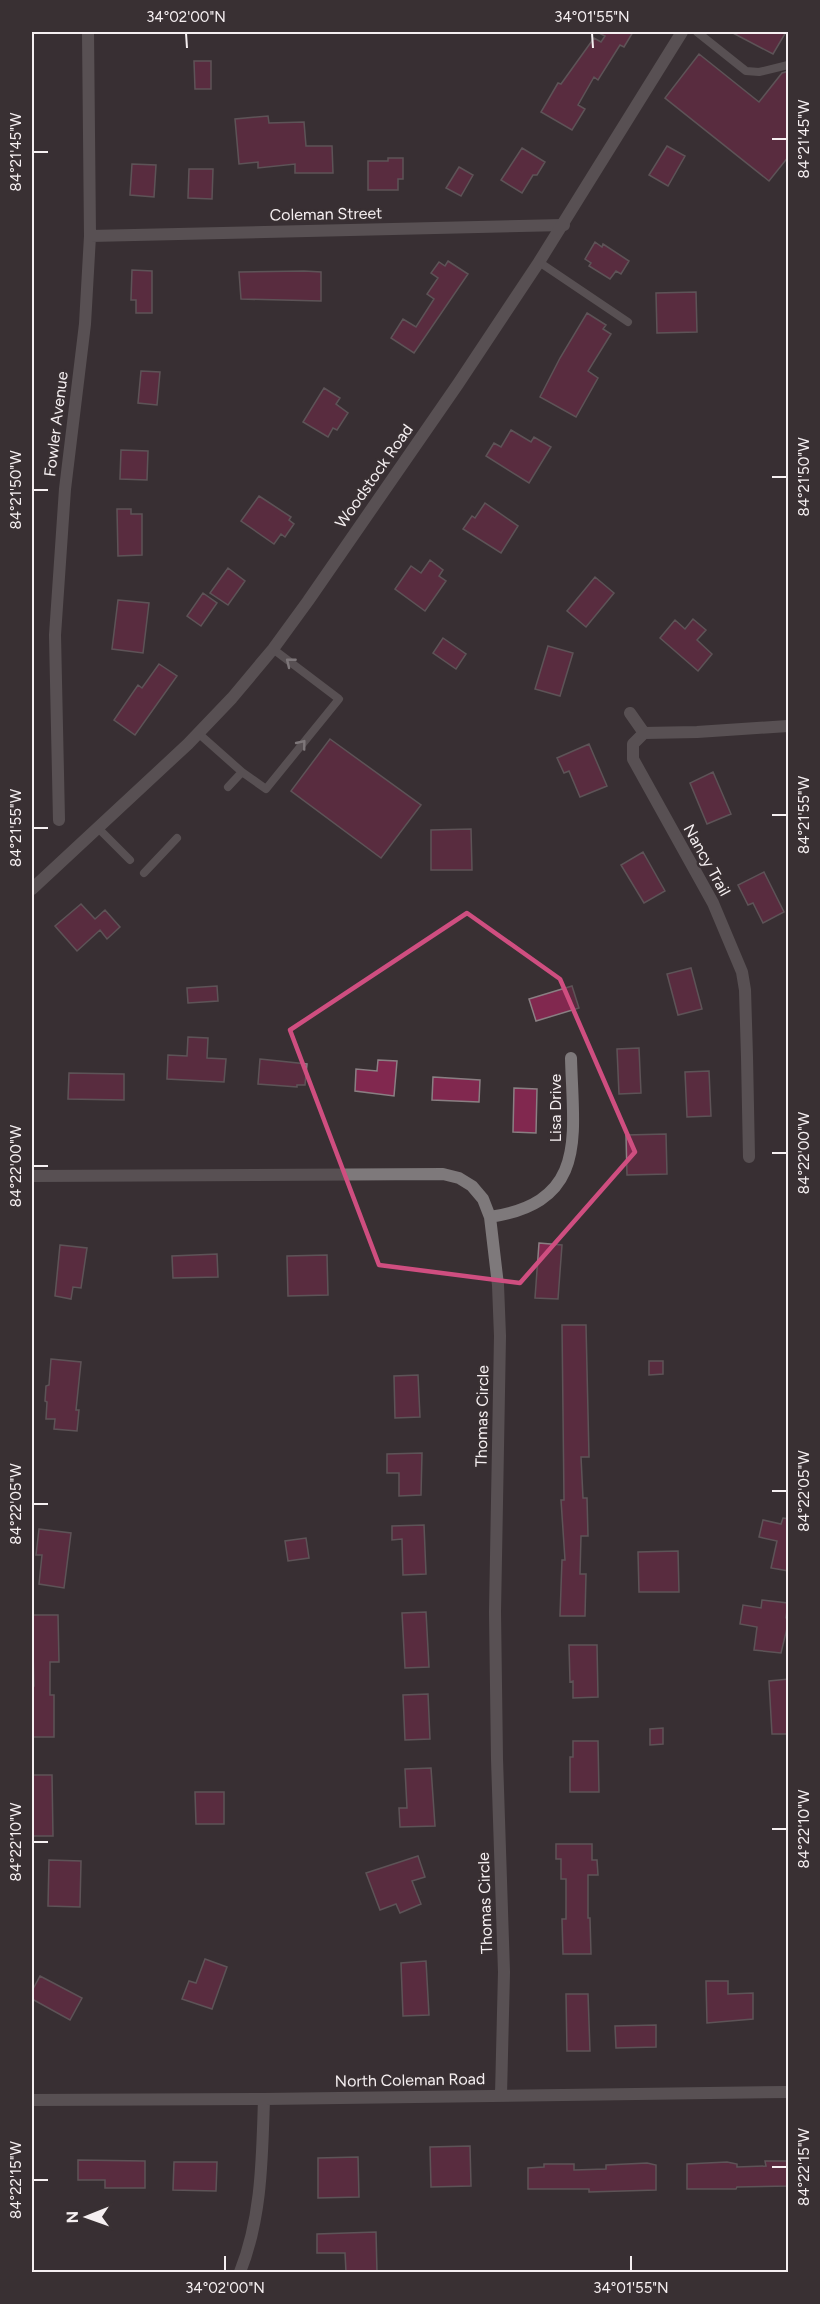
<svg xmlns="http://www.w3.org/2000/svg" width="820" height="2304" viewBox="0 0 820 2304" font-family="Figtree,sans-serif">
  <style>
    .building { fill: #81284f; stroke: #8a7f83; stroke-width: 1.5 }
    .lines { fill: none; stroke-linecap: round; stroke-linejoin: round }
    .service { stroke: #7e797b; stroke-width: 8 }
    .minor { stroke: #7e797b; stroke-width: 12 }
    .tertiary { stroke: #7e797b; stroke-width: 12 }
    .oneway { stroke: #d1ccce }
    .marked { fill: none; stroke: #cf4e80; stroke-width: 4.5; stroke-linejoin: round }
    .ticks { fill: none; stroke: #f5eff1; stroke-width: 2 }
    .labels { text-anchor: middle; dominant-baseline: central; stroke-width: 5; stroke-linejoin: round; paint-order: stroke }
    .street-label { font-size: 16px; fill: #f5eff1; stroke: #393033 }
    .neatline { fill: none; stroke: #f5eff1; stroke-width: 2 }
    .ticks-label { font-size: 15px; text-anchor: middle; fill: #f5eff1 }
  </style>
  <rect width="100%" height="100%" fill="#393033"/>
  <path class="building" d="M597 32H633L624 47 620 45 598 80 594 77 578 105 585 109 572 130 541 112 558 83 561 84 594 38 601 42 605 36Z
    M731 32H786L773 54Z
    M699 54 759 102 782 73 789 71V156L769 181 665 98Z
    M194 61H211V89H195Z
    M268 116 269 123 304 122 306 146H332L333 173H295V164L258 168V162L239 164 235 119Z
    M667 146 685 156 668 186 649 175Z
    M522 148 545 162 537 175H533L522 193 501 180Z
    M388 158H403V179H398V190H368V161H388Z
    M132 164 156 165 154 197 130 195Z
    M459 167 473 175 461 196 446 188Z
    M189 169H213L212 199 188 198Z
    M595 242 602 247 603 244 629 261 621 274 616 271 610 279 589 266 591 263 585 259Z
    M448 261 468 274 414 353 391 338 403 319 416 327 434 299 427 294 438 278 431 273 439 262 445 266Z
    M132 270 152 271V313H136V300H131Z
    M304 271 321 272V301L241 299 239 272Z
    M696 292 697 332 657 333 656 293Z
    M587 313 606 325 603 329 611 334 588 371 598 378 576 417 540 397 560 358Z
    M141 371 160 372 157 405 138 403Z
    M324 388 340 398 336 404 348 413 337 430 333 428 328 437 303 422Z
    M511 430 531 442 534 437 551 447 529 483 486 456 494 443 501 447Z
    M121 450 148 451 147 480 120 479Z
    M259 496 291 517 289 520 294 524 285 537 281 534 274 544 241 521Z
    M485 503 518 526 501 553 463 529 472 516 475 518Z
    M117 509H131V514H142V555L118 556Z
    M430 560 443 570 439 576 446 581 425 611 395 589 411 566 421 573Z
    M228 568 245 581 228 605 210 593Z
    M595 577 614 593 586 627 567 611Z
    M203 593 217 603 201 626 187 616Z
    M118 600 149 603 143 653 112 649Z
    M693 619 706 630 697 640 712 654 698 671 660 638 675 620 685 629Z
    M443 638 466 654 456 669 433 653Z
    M548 646 573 653 560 696 535 689Z
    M159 664 177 676 135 735 114 720 138 685 142 688Z
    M330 739 421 805 381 858 291 791Z
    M589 744 607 786 580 797 569 771 564 773 557 758Z
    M713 772 731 814 707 824 690 783Z
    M471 829 472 870H431V830Z
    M643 852 665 891 644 903 621 865Z
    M764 872 784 912 763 923 753 903 748 905 738 885Z
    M81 904 95 919 105 910 120 927 107 939 100 930 77 951 55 926Z
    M691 968 702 1009 678 1015 667 974Z
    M217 986 218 1001 188 1003 187 988Z
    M572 986 579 1008 536 1021 529 999Z
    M188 1037 208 1038 207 1058 226 1059 224 1082 167 1079 168 1055 187 1056Z
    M639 1048 641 1093 619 1094 617 1049Z
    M260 1059 307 1064 305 1085H297V1087L258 1084Z
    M378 1060 397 1061 394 1096 355 1091 356 1069 377 1071Z
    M709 1071 711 1116 687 1117 685 1072Z
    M69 1073 124 1074V1100L68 1099Z
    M433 1077 480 1080 479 1102 432 1100Z
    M514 1088 537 1089 536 1133 513 1132Z
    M666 1134 667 1174 627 1175 626 1135Z
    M539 1243 562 1245 558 1299 535 1298Z
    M60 1245 87 1248 81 1288 73 1287 71 1299 55 1296Z
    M217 1254 218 1277 173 1278 172 1256Z
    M327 1255 328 1295 288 1296 287 1256Z
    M562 1325H586L589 1457H581L583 1498H587L588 1536H581L580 1574H586L585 1616H560L562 1560H565L561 1500H564Z
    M51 1359 81 1362 76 1410H79L77 1431 54 1429 55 1419H46L47 1402 45 1401 46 1386 49 1385Z
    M649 1361H663V1374L649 1375Z
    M418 1375 420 1417 395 1418 394 1376Z
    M422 1453 421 1495 399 1496V1473H387V1454Z
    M783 1518 789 1519V1571L771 1568 777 1541 759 1537 763 1520 781 1524Z
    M424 1525 426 1574 403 1575 402 1539 392 1540V1526Z
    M39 1529 71 1533 64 1588 39 1584 42 1555H36Z
    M306 1538 309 1558 288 1561 285 1541Z
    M678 1551 679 1592H639L638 1552Z
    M762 1600 788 1603 786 1618 789 1620 781 1653 754 1650 757 1627 740 1624 743 1605 761 1608Z
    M426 1612 429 1667 405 1668 402 1613Z
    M32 1615H58L59 1662H50V1695H54V1737H32V1687L34 1686Z
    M569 1645H597L598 1697 573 1698V1681L570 1682Z
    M789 1679V1734H772L769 1681Z
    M428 1694 430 1739 405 1740 403 1695Z
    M663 1728V1744L650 1745V1729Z
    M573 1741H598L599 1792H570V1757H573Z
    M431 1768 435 1826 400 1827 399 1808H407L405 1769Z
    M32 1775H52L53 1836H32Z
    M195 1792H224V1824H196Z
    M556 1844H592V1860H597L598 1875H588V1918H590L591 1954H563L562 1919H566V1879H561V1859H556Z
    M418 1856 425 1877 412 1881 421 1904 400 1913 396 1904 380 1910 366 1873Z
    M49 1860 81 1861 80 1907 48 1906Z
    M205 1959 227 1967 212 2009 182 1999 189 1981 196 1983Z
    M426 1961 429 2015 403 2016 401 1963Z
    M40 1976 82 1998 70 2020 32 1999V1991Z
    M706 1981H728V1994L753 1993V2019L707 2023Z
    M566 1994H588L590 2051H567Z
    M656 2025V2047L616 2048 615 2026Z
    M470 2146 471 2186 431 2187 430 2147Z
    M358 2157 359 2197 318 2198V2158Z
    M78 2160 145 2161V2188H105V2180H78Z
    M765 2161H789V2186L737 2187 736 2189H687V2164L727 2162 737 2164V2167L766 2166Z
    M174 2162H217L216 2191 173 2190Z
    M647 2163 656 2165V2190L589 2192V2189H528V2168L544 2167V2164H574V2170L606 2169V2165Z
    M376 2232 377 2272H346L345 2253H317V2234Z"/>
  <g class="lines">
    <path class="service" d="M697 32 746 71 759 72 788 65
      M539 262 628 322
      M198 733 242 772 266 789 339 699 273 649
      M228 787 242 772
      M98 828 130 860
      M144 873 177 838"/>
    <path class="minor" d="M90 236 564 225
      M630 713 644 733
      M59 820 55 635 65 489 85 324 90 236 88 32
      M749 1157 747 1057 745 990 742 972 713 903 633 759V744L644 733 697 732 788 726
      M32 1176 443 1174 459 1178 472 1186 483 1199 490 1217 498 1285 500 1336 495 1612 497 1759 504 1972 501 2095
      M490 1217C589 1202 573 1136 571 1058
      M32 2100 264 2099 788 2092
      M240 2272C262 2217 262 2158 264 2099"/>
    <path class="tertiary" d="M32 889 188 744 232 698 273 649 308 601 458 384 539 262 682 32"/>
  </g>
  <defs><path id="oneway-chevron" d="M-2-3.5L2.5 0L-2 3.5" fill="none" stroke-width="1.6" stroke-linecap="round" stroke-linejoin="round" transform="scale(1.5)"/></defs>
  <g class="oneway">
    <use href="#oneway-chevron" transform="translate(290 662) rotate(-141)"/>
    <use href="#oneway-chevron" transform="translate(302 744) rotate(-51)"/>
  </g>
  <path d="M0 0H820V2304H0ZM467 913 560 979 635 1152 520 1283 379 1265 290 1030Z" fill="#393033" fill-opacity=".55" fill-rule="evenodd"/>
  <path class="marked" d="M467 913 560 979 635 1152 520 1283 379 1265 290 1030Z"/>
  <path class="ticks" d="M186 33 187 48M592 33 593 48M772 139H787M33 152H48M772 477H787M33 490H48M772 815H787M33 828H48M772 1153H787M33 1166H48M772 1491H787M33 1504H48M772 1829H787M33 1842H48M772 2167H787M33 2180H48M225 2256V2271M631 2256V2271"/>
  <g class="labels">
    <g class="street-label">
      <text transform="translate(326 214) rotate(-1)">Coleman Street</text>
      <text transform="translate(56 424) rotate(-83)">Fowler Avenue</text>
      <text transform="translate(374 476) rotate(-55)">Woodstock Road</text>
      <text transform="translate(707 860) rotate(61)">Nancy Trail</text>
      <text transform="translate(555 1108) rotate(-90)">Lisa Drive</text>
      <text transform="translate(482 1416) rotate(-89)">Thomas Circle</text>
      <text transform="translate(485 1903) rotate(-92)">Thomas Circle</text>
      <text transform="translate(410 2080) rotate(-1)">North Coleman Road</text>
    </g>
  </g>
  <rect width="820" height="2304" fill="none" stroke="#393033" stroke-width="66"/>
  <g transform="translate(87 2217) rotate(269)" stroke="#393033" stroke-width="4.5" paint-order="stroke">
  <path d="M0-4.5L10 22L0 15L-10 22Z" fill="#f5eff1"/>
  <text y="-9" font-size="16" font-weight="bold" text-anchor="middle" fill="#f5eff1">N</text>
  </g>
  <rect x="33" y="33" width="754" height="2238" class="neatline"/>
  <g class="ticks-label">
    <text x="186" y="22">34°02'00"N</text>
    <text x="592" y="22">34°01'55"N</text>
    <text transform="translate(804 139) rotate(-90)" y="5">84°21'45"W</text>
    <text transform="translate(16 152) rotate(-90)" y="5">84°21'45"W</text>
    <text transform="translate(804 477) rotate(-90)" y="5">84°21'50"W</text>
    <text transform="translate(16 490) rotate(-90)" y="5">84°21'50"W</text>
    <text transform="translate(804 815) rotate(-90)" y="5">84°21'55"W</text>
    <text transform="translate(16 828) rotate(-90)" y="5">84°21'55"W</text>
    <text transform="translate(804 1153) rotate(-90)" y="5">84°22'00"W</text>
    <text transform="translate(16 1166) rotate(-90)" y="5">84°22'00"W</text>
    <text transform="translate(804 1491) rotate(-90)" y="5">84°22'05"W</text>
    <text transform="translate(16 1504) rotate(-90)" y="5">84°22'05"W</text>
    <text transform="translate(804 1829) rotate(-90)" y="5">84°22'10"W</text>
    <text transform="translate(16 1842) rotate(-90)" y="5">84°22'10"W</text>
    <text transform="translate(804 2167) rotate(-90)" y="5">84°22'15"W</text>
    <text transform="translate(16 2180) rotate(-90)" y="5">84°22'15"W</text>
    <text x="225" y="2293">34°02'00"N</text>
    <text x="631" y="2293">34°01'55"N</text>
  </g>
</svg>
